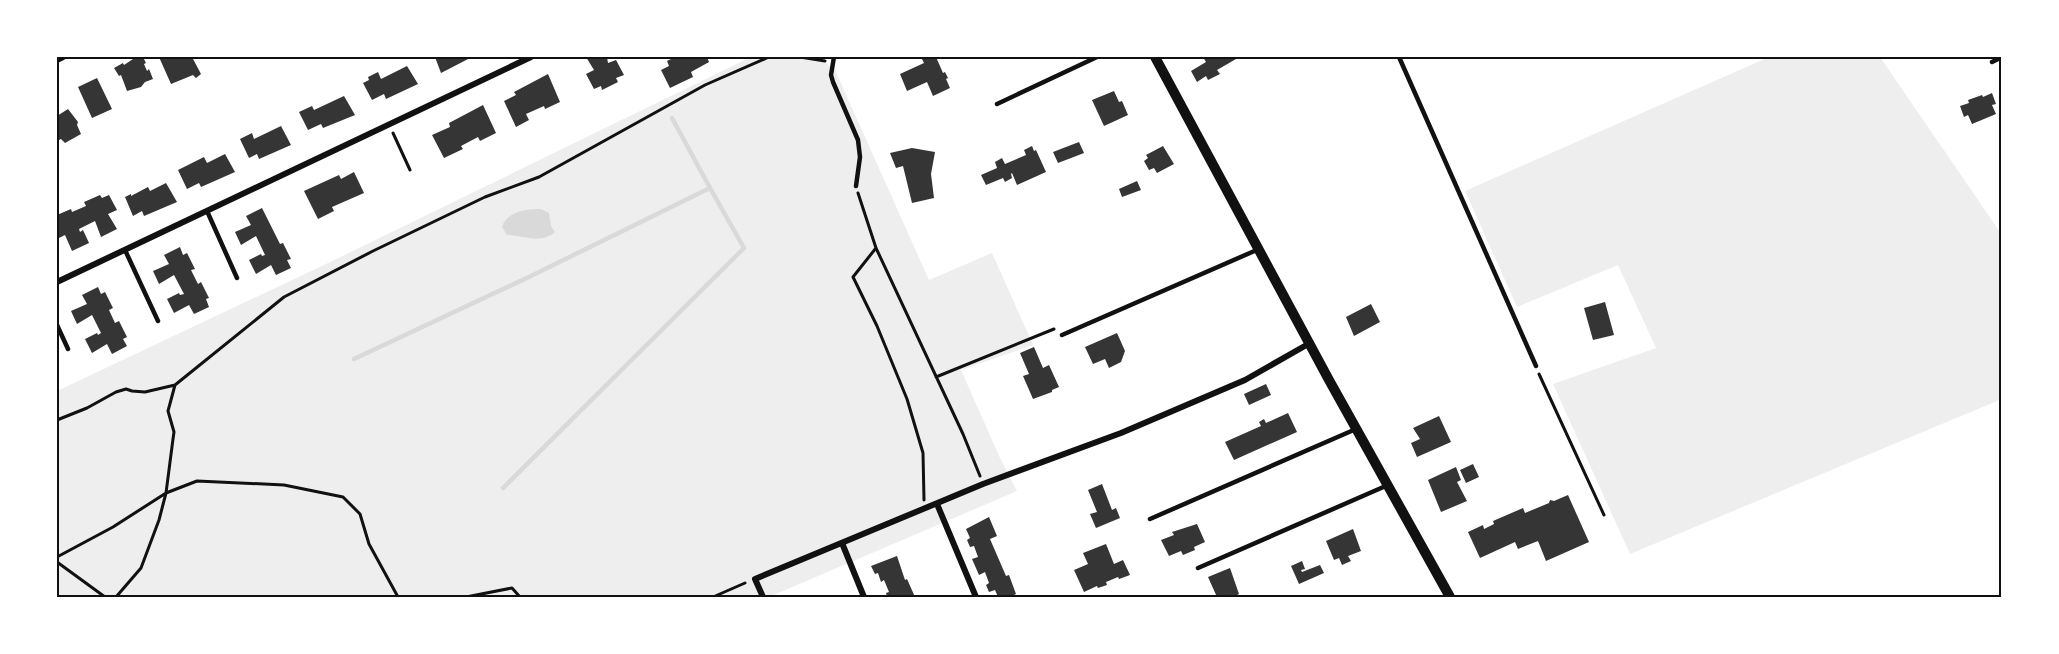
<svg xmlns="http://www.w3.org/2000/svg" width="2059" height="654" viewBox="0 0 2059 654" font-family="'Nunito Sans',sans-serif">
  <style>
    .green { fill: #eee }
    .water { fill: #d9d9d9 }
    .lines { fill: none; stroke-linecap: round; stroke-linejoin: round }
    .stream { stroke: #d9d9d9; stroke-width: 4.5 }
    .building { fill: #353535 }
    .path { stroke: #111; stroke-width: 3 }
    .service { stroke: #111; stroke-width: 4.5 }
    .minor { stroke: #111; stroke-width: 6 }
    .tertiary { stroke: #111; stroke-width: 10 }
    .neatline { fill: none; stroke: #111; stroke-width: 2 }
  </style>
  <rect width="100%" height="100%" fill="#fff"/>
  <path class="green" d="M751 57H818L835 70 929 280 992 253 1033 345 961 370 1000 458 1017 491 769 597H57V391L326 264Z
    M1769 57H1880L2002 235V399L1630 554 1553 384 1656 348 1618 265 1517 307 1465 191Z"/>
  <path class="water" d="M541 209 549 213 551 226 555 232C540 245 524 235 507 235L502 227C507 211 527 209 541 209Z"/>
  <g class="lines">
    <path class="stream" d="M354 359 531 276 710 188 672 118
      M503 488 744 248 710 188"/>
  </g>
  <path class="building" d="M136 57H143L146 63 144 64 147 71 149 69 153 79 145 82 141 87 127 91 121 75 119 76 114 68 123 63 124 65Z
    M159 57H192L201 74 196 78 193 75 171 84Z
    M435 57H472L441 73Z
    M586 57H607L608 63 616 60 624 75 616 78 618 82 602 90 601 86 594 89 586 74 594 70Z
    M675 57H707L709 62 691 72 693 77 670 88 661 70 669 66 667 61Z
    M921 57H932L933 59 936 57 943 73 945 72 948 78 946 79 950 88 933 96 927 82 907 91 900 74 924 63Z
    M1203 57H1210L1212 59 1215 57H1235L1236 59 1217 70 1220 74 1208 80 1206 76 1197 82 1191 71 1206 62Z
    M407 66 418 84 386 99 384 94 372 100 363 83 369 80 368 77 378 72 381 79Z
    M548 74 560 102 545 109 544 106 526 114 529 120 516 127 504 101 516 95 514 92Z
    M97 78 112 109 92 118 78 87Z
    M1114 91 1119 102 1122 101 1128 115 1104 126 1092 100Z
    M1992 93 1996 104 1992 105 1996 114 1972 124 1968 115 1964 117 1960 106 1969 103 1968 100 1982 95 1983 97Z
    M344 96 355 115 323 128 321 124 308 130 299 112 312 106 314 110Z
    M483 105 496 133 480 141 478 137 461 146 463 149 444 158 432 135 450 127 449 123Z
    M68 109 78 122 77 125 81 134 65 143 61 139 57 141V116Z
    M281 126 291 145 259 159 257 154 249 158 240 139 252 133 254 139Z
    M1079 142 1084 153 1058 163 1053 152Z
    M1032 146 1034 151 1036 150 1046 172 1017 185 1012 173 1011 174 1012 178 1005 182 1003 178 986 185 981 175 997 168 995 162 1002 158 1005 164 1026 155 1024 150Z
    M1163 146 1174 164 1157 173 1154 168 1149 170 1144 161 1148 158 1146 155Z
    M912 148 935 152 931 174 934 198 912 203 903 166 896 168 890 153Z
    M225 154 235 172 201 187 199 183 187 189 178 170 204 157 207 163Z
    M354 172 364 193 332 207 334 211 318 219 304 191 339 175 341 179Z
    M1137 181 1141 190 1122 197 1119 189Z
    M166 183 177 202 144 216 142 211 133 216 125 197 131 194V196L148 187 150 191Z
    M100 195 102 198 109 195 117 210 108 214 117 229 101 237 95 221 79 229 80 232 83 230 89 243 72 251 65 235 57 239V215L71 209 72 212 86 206 84 202Z
    M262 208 280 244 283 243 291 259 287 260 291 268 276 275 271 265 256 274 249 260 261 254 262 256 265 255 256 236 241 245 235 232 251 225 246 216Z
    M180 247 183 255 187 253 195 269 191 270 198 284 201 282 209 298 206 299 209 307 194 314 189 305 174 313 167 299 179 293 180 295 184 294 174 275 159 284 153 271 169 264 164 255Z
    M98 287 101 294 105 292 113 308 109 310 115 323 119 321 127 337 123 339 127 346 112 354 107 344 92 353 85 339 97 333 98 335 101 333 92 315 77 324 71 311 87 304 82 295Z
    M1605 302 1614 335 1593 340 1584 308Z
    M1371 304 1380 322 1354 336 1346 317Z
    M1117 333 1125 351 1121 362 1109 368 1105 359 1093 364 1085 347Z
    M1034 347 1043 368 1049 365 1059 387 1052 390V392L1033 399 1023 376 1029 374 1020 353Z
    M1266 384 1271 395 1249 405 1244 394Z
    M1288 413 1297 432 1234 460 1225 442 1261 426 1259 422 1264 419 1266 423Z
    M1439 416 1451 442 1417 457 1411 443 1420 439 1413 428Z
    M1473 464 1479 477 1466 483 1460 470Z
    M1456 467 1461 480 1457 482 1467 501 1441 512 1428 480Z
    M1102 484 1112 510 1116 508 1120 518 1096 528 1090 514 1097 512 1088 490Z
    M1568 495 1589 542 1546 561 1538 541 1518 549 1515 542 1480 558 1468 532 1483 525 1484 529 1494 524 1493 521 1523 508 1525 513 1549 503 1550 500 1554 501Z
    M989 517 997 536 990 539 1006 576 1009 575 1016 594 1014 595 1015 597H998L995 590 989 592 986 585 989 583 985 572 979 575 972 559 978 557 974 546 970 547 967 540 970 538 966 529Z
    M1197 524 1205 542 1194 547 1195 550 1183 555 1181 551 1169 556 1161 540 1174 535 1172 532Z
    M1353 529 1361 551 1348 556 1351 561 1342 565 1339 558 1334 560 1326 541Z
    M1106 544 1114 564 1123 560 1130 575 1119 579 1118 577 1106 582 1107 585 1098 588 1097 586 1084 592 1074 570 1088 564 1083 553Z
    M897 556 905 580 907 579 915 597H887L886 593 889 592 884 580 881 582 878 573 875 574 871 566Z
    M1302 561 1305 569 1301 570 1302 572 1320 565 1324 573 1299 584 1291 566Z
    M1230 568 1239 594 1233 597H1217L1208 577Z"/>
  <g class="lines">
    <path class="path" d="M800 57 825 61
      M393 133 410 170
      M858 193 876 248 963 434 980 476
      M876 248 853 277 877 326 907 399 923 453 924 500
      M1539 374 1604 515
      M936 377 1054 329
      M57 420 87 408 116 392 126 389 132 391 145 392 175 385
      M57 557 113 527 166 493 197 481 284 485 343 497 360 514 369 544 398 597
      M57 562 105 597
      M116 597 141 568 159 520 166 493 173 439 174 432 168 411 175 385 284 297 373 251 485 197 539 177 705 85 769 57
      M466 597 512 588 520 597
      M713 597 745 583"/>
    <path class="service" d="M834 57 831 75 833 82 858 140 860 157 856 186
      M1399 57 1536 366
      M1992 62 2002 57
      M997 104 1097 57
      M207 211 237 278
      M125 250 158 321
      M57 325 68 349
      M1062 335 1259 249
      M1150 519 1356 429
      M1198 568 1388 485"/>
    <path class="minor" d="M57 60 63 57
      M57 282 531 57
      M937 504 976 597
      M842 543 864 597
      M763 597 755 579 983 484 1121 433 1245 380 1310 343"/>
    <path class="tertiary" d="M1155 57 1329 380 1450 597"/>
  </g>
  <rect width="2059" height="654" fill="none" stroke="#ffffff" stroke-width="117"/>
  <rect x="58" y="58" width="1942" height="538" class="neatline"/>
</svg>
